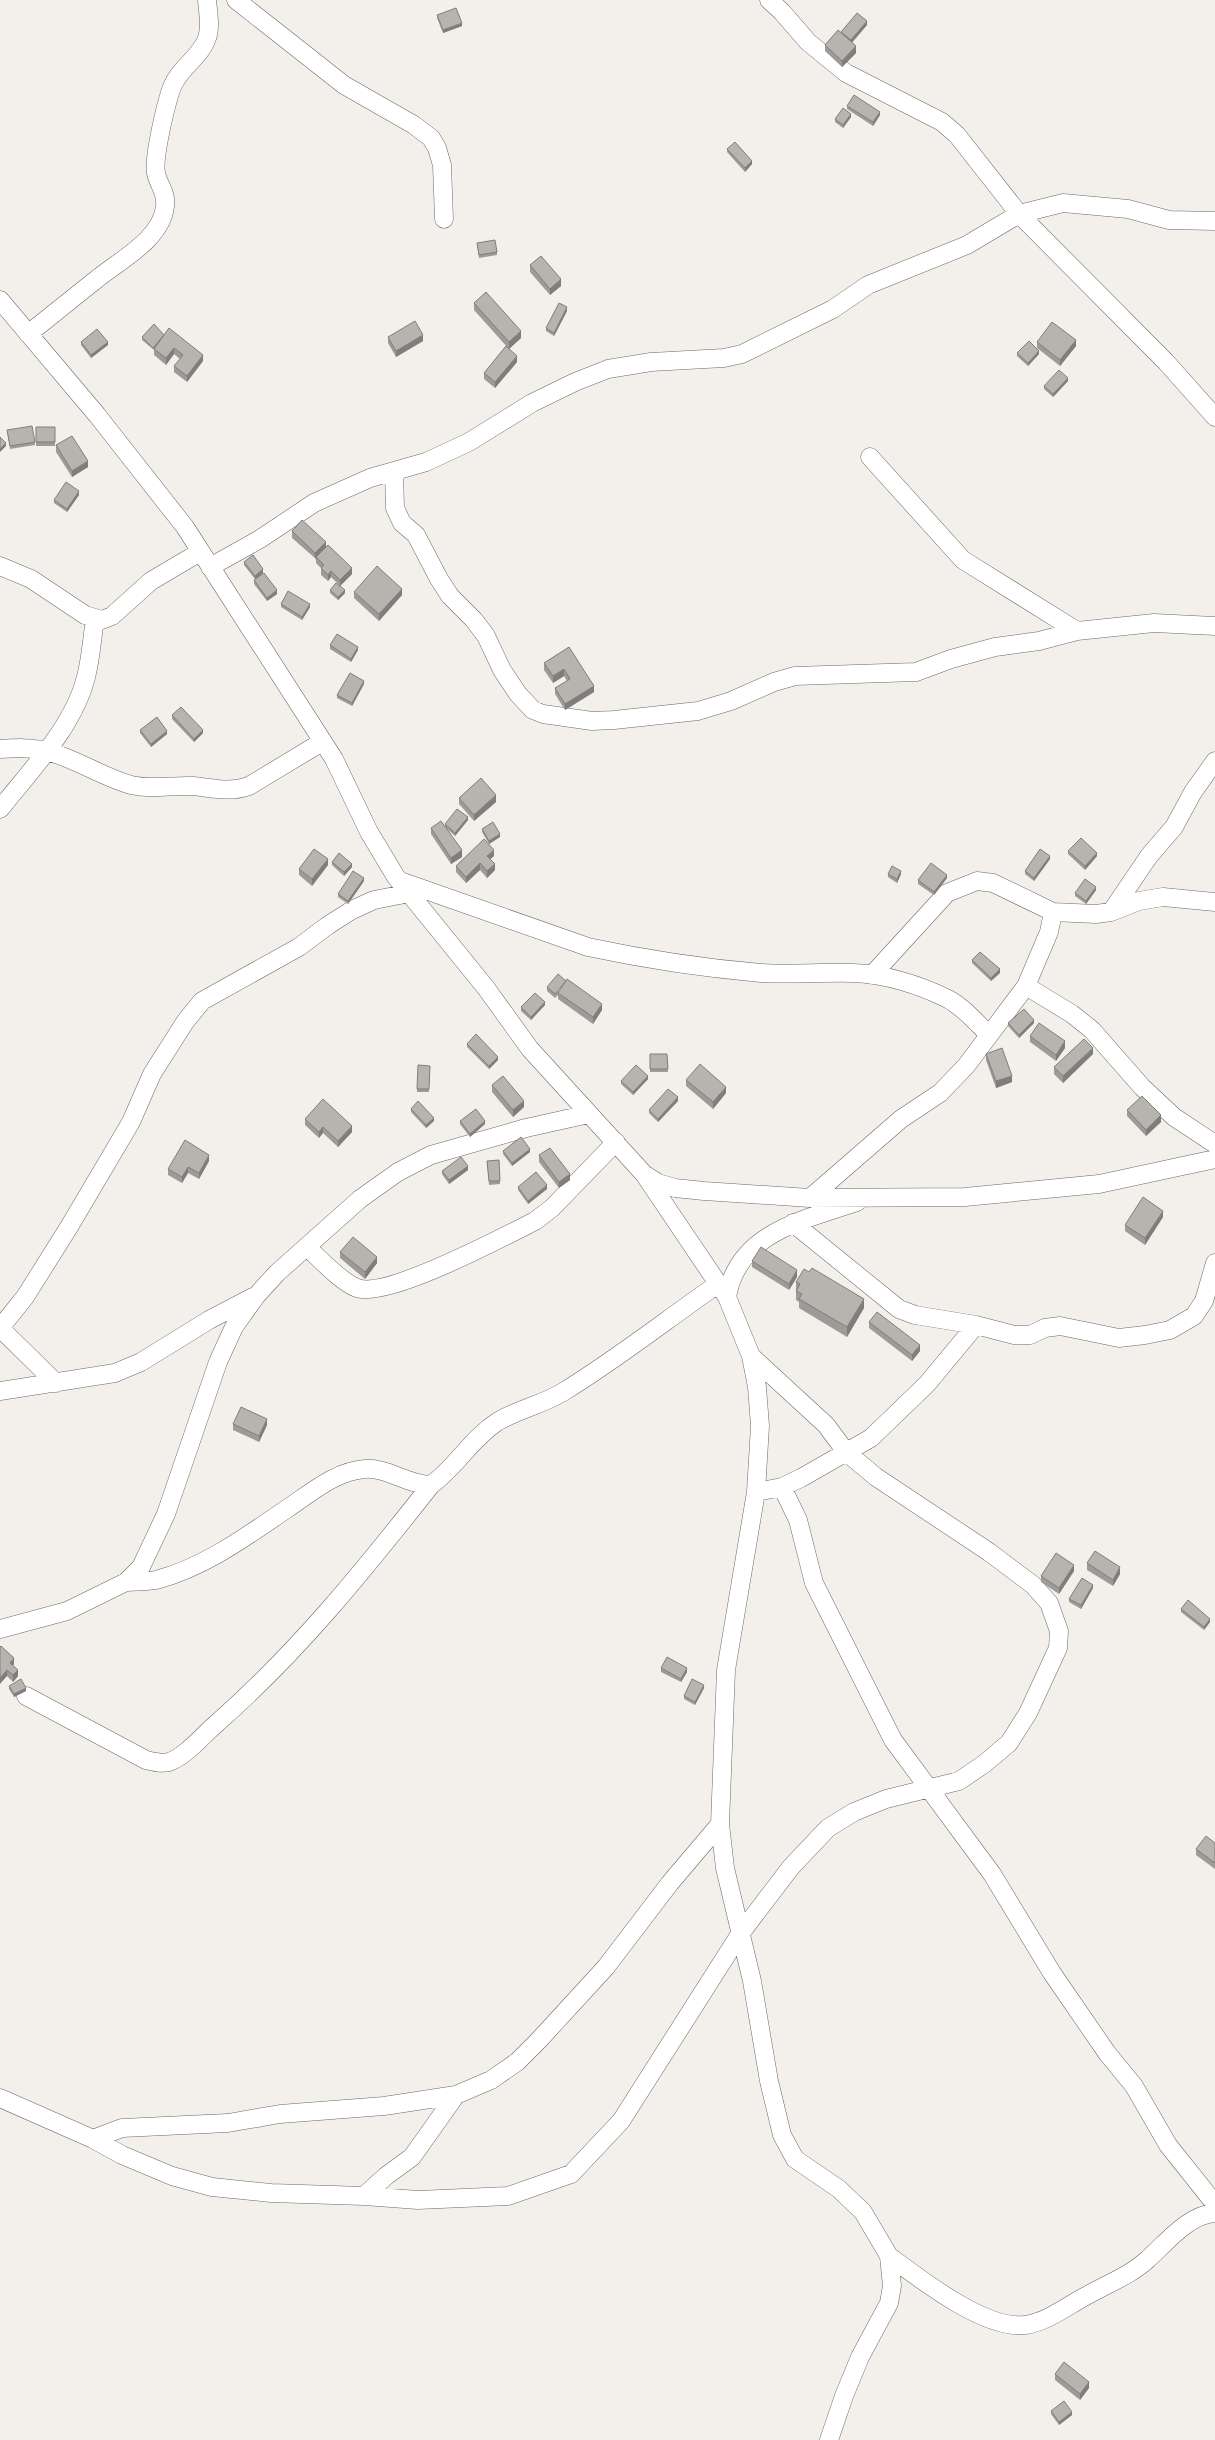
<svg xmlns="http://www.w3.org/2000/svg" width="1215" height="2440" viewBox="0 0 1215 2440" font-family="'Times New Roman',serif">
  <style>
    .lines { fill: none; stroke-linecap: round; stroke-linejoin: round }
    .minor-casing { stroke: #6b6965; stroke-width: 19 }
    .minor { stroke: #fff; stroke-width: 18 }
    .wall { fill: #9d9b97 }
    .shaded-wall { fill: #807e7b }
    .building { fill: #b7b4b0; stroke: #807e7b }
  </style>
  <rect width="100%" height="100%" fill="#f3f0eb"/>
  <g class="lines">
    <defs>
      <path id="minor" d="M236 0 344 85 414 125 431 138 437 148 442 165 444 219
        M769 0 782 12 808 42 846 73 942 122 957 135 1019 214 1166 362 1215 417
        M0 300 97 415 185 527 334 759 369 832 396 877 486 988 530 1049 644 1174 658 1183 675 1188 704 1191 810 1198 965 1197 1099 1184 1215 1159
        M28 334C51 316 74 297 97 279 120 260 162 239 165 206 167 193 158 184 156 173 153 158 166 103 172 87 179 68 201 57 207 38 211 27 208 12 207 0
        M870 457 963 560 1077 631
        M394 471 395 508 402 523 416 535 439 579 450 596 474 620 486 636 502 670 518 694 533 710 543 714 592 721 614 720 698 711 731 701 774 682 795 676 916 672 951 659 995 647 1039 641 1077 631 1154 623 1215 626
        M0 566 31 579 85 615 102 620 112 616 151 581 200 552
        M210 567 260 539 314 503 370 478 426 462 469 442 532 403 575 382 608 369 651 362 724 358 742 354 833 309 868 285 967 245 1019 214 1063 203 1128 209 1169 220 1215 221
        M0 749C15 748 31 747 46 751 75 758 102 777 131 785 152 790 172 785 193 786 212 788 230 793 249 786L322 742
        M0 809C31 770 74 726 86 677 91 658 92 638 95 619
        M400 881 588 947C644 959 703 968 761 973 792 975 822 972 853 973 885 974 920 985 948 999 963 1007 976 1022 988 1034
        M1111 912 1149 856 1174 827 1193 792 1215 761
        M872 975 947 893 977 881 993 883 1053 912 1096 914 1111 912 1139 901 1163 897 1215 902
        M1026 986 1072 1014 1092 1030 1142 1087 1174 1117 1215 1144
        M646 1177 727 1297 751 1356 757 1387 760 1426 756 1492 726 1670 720 1824 725 1868 752 1981 769 2081 782 2135 795 2159 839 2189 863 2212 889 2256 892 2286 889 2303 860 2357 844 2396 829 2440
        M810 1198 901 1119 940 1093 966 1066 1026 986 1049 932 1053 912
        M793 1223 899 1309 915 1315 976 1325 1014 1335H1030L1045 1328 1060 1326 1119 1338 1145 1335 1170 1330 1194 1316 1204 1301 1215 1263
        M307 1247C320 1259 341 1282 357 1288 387 1299 503 1237 535 1221L552 1208 616 1142
        M727 1297C738 1232 804 1220 857 1202
        M0 1328 25 1297 69 1227 131 1122 152 1074 185 1022 202 1001 299 947 327 926 352 910 374 900 410 893
        M0 1328 56 1383
        M0 1391 115 1373 141 1362 209 1320 253 1297
        M782 1487 798 1520 814 1583 893 1740 992 1874 1052 1973 1107 2053 1134 2086 1168 2145 1211 2199
        M756 1492 782 1487 801 1478 871 1438 927 1384 976 1325
        M126 1582C135 1581 146 1582 156 1580 205 1567 247 1536 288 1508 312 1492 336 1471 365 1469 386 1467 408 1485 431 1485 456 1467 471 1439 497 1422 518 1409 542 1405 563 1392 617 1359 666 1320 718 1284
        M0 1629 67 1611 126 1582 141 1567 166 1514 218 1362 234 1327 256 1296 277 1273 360 1199 398 1172 431 1155 526 1128 589 1114
        M26 1696 146 1760C154 1762 161 1764 169 1762 186 1756 202 1736 216 1724 298 1652 364 1570 431 1485
        M0 2098 93 2139 122 2155 172 2176 212 2187 271 2193 364 2196 418 2200 508 2196 571 2174 621 2121 740 1934 791 1867 828 1828 854 1812 886 1799 959 1781 984 1764 1009 1743 1028 1713 1058 1648 1059 1631 1049 1603 1033 1585 989 1552 876 1477 846 1452 826 1425 751 1356
        M93 2139 122 2128 228 2123 280 2114 384 2106 456 2095
        M364 2196 386 2176 412 2157 456 2095 491 2080 517 2062 539 2040 606 1967 670 1883 720 1824
        M889 2256C920 2279 985 2330 1025 2325 1047 2322 1067 2306 1086 2296 1107 2284 1131 2275 1148 2259 1167 2242 1188 2215 1215 2213"/>
    </defs>
    <use href="#minor" class="minor-casing"/>
    <use href="#minor" class="minor"/>
  </g>
  <path class="wall" d="M437 15 462 26 443 33 437 18Z
    M867 25 852 43 856 53 842 67 825 51V45L841 33Z
    M847 106 880 115 873 126 847 109Z
    M851 117 843 128 835 122V119Z
    M727 149 752 164 745 172 727 152Z
    M477 243 497 252V255L479 258Z
    M530 265 561 286 550 295 530 272Z
    M474 303 521 338 509 349 517 362 495 388 484 379V373L508 348 474 310Z
    M567 311 554 336 546 331V328Z
    M164 335 203 361 187 382 174 372V366L180 359 174 354 166 365 154 355V350L142 340V337Z
    M388 337 423 341 396 357 388 343Z
    M81 342 108 345 91 358 81 345Z
    M1037 342 1076 346 1060 366 1037 348Z
    M1017 353 1039 354 1028 366 1017 356Z
    M1068 381 1053 397 1044 389V386Z
    M36 427H55V446H36Z
    M7 430 35 442V445L10 449Z
    M56 445 88 467 72 477 56 452Z
    M79 495 67 512 54 503V500Z
    M292 531 326 547 352 574 340 586 345 593 338 600 330 593V590L339 585 331 577 328 581 321 575V568L316 563V559L292 538Z
    M244 562 263 573 255 579 244 565Z
    M254 580 277 594 267 601 254 584Z
    M354 592 402 595 379 621 354 598Z
    M281 604 310 607 302 620 281 607Z
    M330 645 358 650 351 662 330 649Z
    M569 647 594 692 565 710 555 694V688L567 681 564 676 553 683 544 670V663Z
    M364 684 352 706 337 698V695Z
    M172 715 203 733 194 742 172 719Z
    M140 730 167 734 151 747 140 733Z
    M459 798 496 802 474 821 459 804Z
    M468 820 455 836 447 829 462 857 451 864 431 834V828L445 826V824Z
    M482 829 500 837 489 844 494 856 490 859 495 870 487 878 480 870 466 883 456 872V866L489 844 482 832Z
    M1068 851 1097 856 1085 870 1068 854Z
    M1050 859 1034 881 1025 874V871Z
    M332 862 352 867 344 876 332 865Z
    M328 865 312 886 299 875V869Z
    M888 874H901L897 883 888 877Z
    M947 878 934 895 918 884V880Z
    M364 881 348 904 338 897V894Z
    M1096 890 1086 904 1075 896V893Z
    M972 960 1000 973 991 981 972 963Z
    M547 987 602 1010 593 1024 558 999V995L555 998 547 991Z
    M545 1005 531 1020 521 1011V1007Z
    M1008 1023H1034L1019 1038 1008 1026Z
    M1030 1036 1065 1048 1056 1061 1030 1042Z
    M467 1044 498 1060 489 1069 467 1047Z
    M650 1054H667L668 1072H650Z
    M986 1054 1012 1082 996 1088 986 1060Z
    M1093 1054 1063 1083 1054 1074V1067Z
    M430 1066 429 1092H417V1089Z
    M648 1079 633 1095 621 1084V1081Z
    M686 1080 726 1093 713 1109 686 1086Z
    M492 1085 524 1107 513 1117 492 1092Z
    M678 1101 658 1122 649 1113V1110Z
    M411 1109 434 1121 426 1128 411 1112Z
    M1127 1110 1161 1122 1146 1136 1127 1116Z
    M305 1119 352 1132 338 1147 323 1133 319 1138 305 1125Z
    M460 1121 485 1124 470 1137 460 1124Z
    M503 1151 530 1152 512 1166 503 1154Z
    M539 1155 570 1180 559 1188 539 1162Z
    M499 1160 500 1184 489 1185 487 1161Z
    M209 1161 199 1179 188 1173 182 1183 168 1175V1169Z
    M468 1170 449 1184 442 1174V1171Z
    M518 1187 547 1189 528 1204 518 1190Z
    M1163 1217 1145 1245 1125 1231V1225Z
    M340 1252 377 1263 365 1279 340 1258Z
    M752 1261 797 1277 789 1290 752 1267Z
    M809 1272 864 1308 847 1337 799 1308V1302L796 1300V1282Z
    M869 1322 920 1351 912 1361 869 1328Z
    M233 1424 267 1425 259 1442 233 1430Z
    M1087 1563 1120 1574 1113 1586 1087 1570Z
    M1074 1571 1059 1594 1041 1582V1576Z
    M1093 1588 1081 1609 1069 1602V1599Z
    M1181 1609 1210 1622 1204 1630 1181 1612Z
    M0 1647 14 1664 13 1666 18 1676 13 1682 7 1676Z
    M661 1668 687 1672 681 1682 661 1672Z
    M9 1686 26 1691 14 1697 9 1689Z
    M704 1688 695 1705 684 1699V1696Z
    M1215 1843V1869L1196 1855V1849Z
    M1055 2374 1089 2388 1080 2400 1055 2380Z
    M1051 2411 1072 2415 1059 2425 1051 2414Z"/>
  <path class="shaded-wall" d="M867 21V25L851 43V40Z
    M462 23V26L443 33V30Z
    M856 46V53L842 67V61Z
    M880 112V115L873 126V122Z
    M851 114V117L843 128V125Z
    M752 161V164L745 172V168Z
    M561 279V286L550 295V289Z
    M567 307V311L554 336V333Z
    M521 331V338L509 349V342Z
    M423 335V341L396 357V351Z
    M1076 340V346L1060 366V360Z
    M108 342V345L91 358V355Z
    M174 348V354L166 365V358Z
    M1039 351V354L1028 366V363Z
    M203 355V361L187 382V376Z
    M517 356V362L495 388V382Z
    M1068 378V381L1053 397V394Z
    M6 443V446L0 452V449Z
    M88 461V467L72 477V471Z
    M79 491V495L67 512V509Z
    M326 542V549L316 557 315 560V553Z
    M352 568V574L340 586V580Z
    M263 569V573L255 579V576Z
    M331 571V577L328 581V575Z
    M402 589V595L379 621V614Z
    M277 590V594L267 601V598Z
    M345 590V593L338 600V597Z
    M310 604V607L302 620V617Z
    M358 647V650L351 662V659Z
    M564 669V676L553 683V676Z
    M364 681V684L352 706V703Z
    M594 686V692L565 710V704Z
    M203 730V733L194 742V739Z
    M167 731V734L151 747V744Z
    M496 795V802L474 821V815Z
    M468 817V820L455 836V833Z
    M500 834V837L489 844V841Z
    M462 850V857L451 864V858Z
    M494 850V856L487 862V856Z
    M1097 853V856L1085 870V866Z
    M1050 856V859L1034 881V878Z
    M328 859V865L312 886V879Z
    M480 863V870L466 883V877Z
    M352 864V867L344 876V872Z
    M495 864V870L487 878V871Z
    M901 871V874L897 883V879Z
    M947 875V878L934 895V892Z
    M364 878V881L348 904V901Z
    M1096 887V890L1086 904V901Z
    M1000 969V973L991 981V978Z
    M545 1002V1005L531 1020V1017Z
    M602 1004V1010L593 1024V1017Z
    M1034 1020V1023L1019 1038V1035Z
    M1065 1041V1048L1056 1061V1055Z
    M1093 1048V1054L1063 1083V1076Z
    M498 1057V1060L489 1069V1066Z
    M648 1076V1079L633 1095V1092Z
    M1012 1076V1082L996 1088V1081Z
    M726 1087V1093L713 1109V1102Z
    M678 1097V1101L658 1122V1119Z
    M524 1101V1107L513 1117V1110Z
    M1161 1115V1122L1146 1136V1130Z
    M434 1118V1121L426 1128V1125Z
    M485 1121V1124L470 1137V1134Z
    M352 1126V1132L338 1147V1141Z
    M323 1127V1133L319 1138V1132Z
    M530 1149V1152L512 1166V1163Z
    M209 1155V1161L199 1179V1173Z
    M468 1166V1170L449 1184V1180Z
    M188 1167V1173L182 1183V1177Z
    M570 1174V1180L559 1188V1182Z
    M547 1185V1189L528 1204V1201Z
    M1163 1211V1217L1145 1245V1238Z
    M377 1257V1263L365 1279V1272Z
    M797 1270V1277L789 1290V1284Z
    M864 1299V1308L847 1337V1327Z
    M920 1345V1351L912 1361V1355Z
    M267 1419V1425L259 1442V1436Z
    M1074 1565V1571L1059 1594V1588Z
    M1120 1567V1574L1113 1586V1580Z
    M1093 1585V1588L1081 1609V1605Z
    M1210 1619V1622L1204 1630V1627Z
    M14 1658V1664L10 1669V1663Z
    M687 1668V1672L681 1682V1679Z
    M7 1670V1676L0 1684V1678Z
    M18 1670V1676L13 1682V1675Z
    M704 1685V1688L695 1705V1702Z
    M26 1688V1691L14 1697V1694Z
    M1089 2382V2388L1080 2400V2394Z
    M1072 2412V2415L1059 2425V2422Z"/>
  <path class="building" d="M456 8 462 23 443 30 437 15Z
    M857 13 867 21 851 40 841 32Z
    M838 30 856 46 842 61 825 45Z
    M854 95 880 112 873 122 847 106Z
    M843 108 851 114 843 125 835 119Z
    M735 142 752 161 745 168 727 149Z
    M495 240 497 252 479 255 477 243Z
    M541 256 561 279 550 289 530 265Z
    M486 292 521 331 509 342 474 303Z
    M559 303 567 307 554 333 546 328Z
    M415 321 423 335 396 351 388 337Z
    M1052 322 1076 340 1060 360 1037 342Z
    M154 324 164 335 153 348 142 337Z
    M169 328 203 355 187 376 174 366 183 355 174 348 166 358 154 349Z
    M97 329 108 342 91 355 81 342Z
    M1029 341 1039 351 1028 363 1017 353Z
    M506 346 517 356 495 382 484 373Z
    M1059 370 1068 378 1053 394 1044 386Z
    M32 426 35 442 10 446 7 430Z
    M36 427H55V442H36Z
    M72 436 88 461 72 471 56 445Z
    M0 437 6 443 0 449Z
    M66 482 79 491 67 509 54 500Z
    M302 520 326 542 315 553 292 531Z
    M328 545 352 568 340 580 331 571 328 575 321 568 324 565 316 557Z
    M253 555 263 569 255 576 244 562Z
    M377 566 402 589 379 614 354 592Z
    M264 573 277 590 267 598 254 580Z
    M336 583 345 590 338 597 330 590Z
    M288 591 310 604 302 617 281 604Z
    M337 634 358 647 351 659 330 645Z
    M569 647 594 686 565 704 555 688 570 679 564 669 553 676 544 663Z
    M350 673 364 681 352 703 337 695Z
    M181 707 203 730 194 739 172 715Z
    M157 717 167 731 151 744 140 730Z
    M481 778 496 795 474 815 459 798Z
    M457 809 468 817 455 833 445 824Z
    M441 821 462 850 451 858 431 828Z
    M493 822 500 834 489 841 482 829Z
    M1081 838 1097 853 1085 866 1068 851Z
    M484 839 494 850 487 856 495 864 487 871 480 863 466 877 456 866Z
    M314 849 328 859 312 879 299 869Z
    M1040 849 1050 856 1034 878 1025 871Z
    M339 853 352 864 344 872 332 862Z
    M931 863 947 875 934 892 918 880Z
    M892 866 901 871 897 879 888 874Z
    M353 871 364 878 348 901 338 894Z
    M1085 879 1096 887 1086 901 1075 893Z
    M980 952 1000 969 991 978 972 960Z
    M558 974 566 981 555 994 547 987Z
    M567 979 602 1004 593 1017 558 993Z
    M535 993 545 1002 531 1017 521 1007Z
    M1024 1009 1034 1020 1019 1035 1008 1023Z
    M1039 1023 1065 1041 1056 1055 1030 1036Z
    M476 1034 498 1057 489 1066 467 1044Z
    M1084 1039 1093 1048 1063 1076 1054 1067Z
    M1002 1048 1012 1076 996 1081 986 1054Z
    M650 1054H667L668 1069H650Z
    M700 1064 726 1087 713 1102 686 1080Z
    M418 1065 430 1066 429 1089H417Z
    M636 1065 648 1076 633 1092 621 1081Z
    M503 1076 524 1101 513 1110 492 1085Z
    M668 1089 678 1097 658 1119 649 1110Z
    M1142 1096 1161 1115 1146 1130 1127 1110Z
    M323 1099 352 1126 338 1141 323 1127 319 1132 305 1119Z
    M418 1101 434 1118 426 1125 411 1109Z
    M476 1109 485 1121 470 1134 460 1121Z
    M521 1137 530 1149 512 1163 503 1151Z
    M185 1140 209 1155 199 1173 188 1167 182 1177 168 1169Z
    M550 1148 570 1174 559 1182 539 1155Z
    M461 1157 468 1166 449 1180 442 1171Z
    M499 1160 500 1181H489L487 1161Z
    M536 1172 547 1185 528 1201 518 1187Z
    M1143 1197 1163 1211 1145 1238 1125 1225Z
    M353 1237 377 1257 365 1272 340 1252Z
    M761 1247 797 1270 789 1284 752 1261Z
    M812 1268 864 1299 847 1327 799 1299 802 1294 796 1291 800 1284 796 1282 804 1269 809 1272Z
    M877 1312 920 1345 912 1355 869 1322Z
    M241 1407 267 1419 259 1436 233 1424Z
    M1095 1551 1120 1567 1113 1580 1087 1563Z
    M1056 1553 1074 1565 1059 1588 1041 1576Z
    M1082 1578 1093 1585 1081 1605 1069 1599Z
    M1188 1600 1210 1619 1204 1627 1181 1609Z
    M1 1646 14 1658 10 1663 18 1670 13 1675 7 1670 0 1678V1647Z
    M667 1657 687 1668 681 1679 661 1668Z
    M21 1679 26 1688 14 1694 9 1686Z
    M692 1679 704 1685 695 1702 684 1696Z
    M1206 1836 1215 1843V1863L1196 1849Z
    M1064 2362 1089 2382 1080 2394 1055 2374Z
    M1064 2401 1072 2412 1059 2422 1051 2411Z"/>
</svg>
